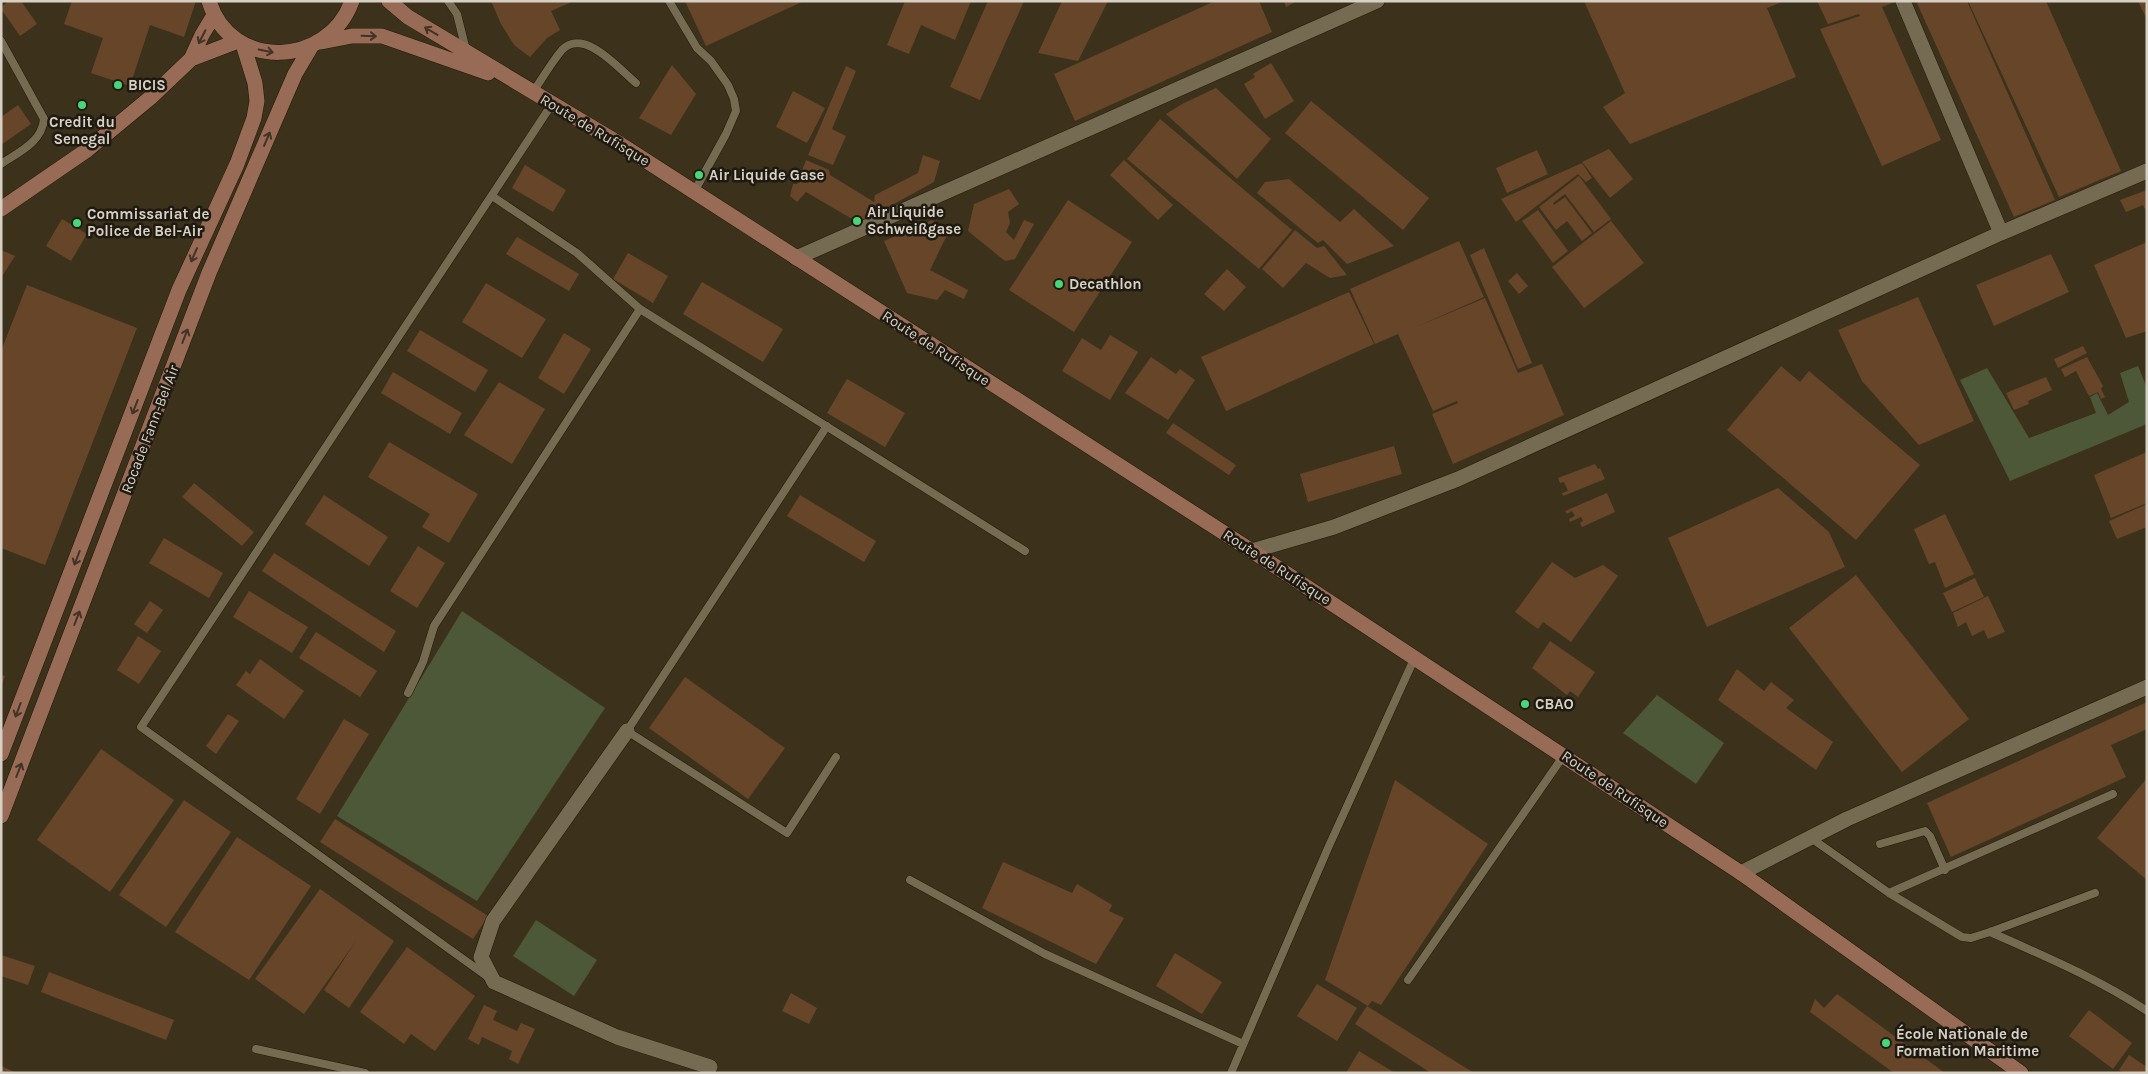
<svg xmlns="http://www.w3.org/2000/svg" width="2148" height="1074" viewBox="0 0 2148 1074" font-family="Karla,sans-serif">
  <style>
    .green { fill: #4c5838 }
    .building { fill: #664529 }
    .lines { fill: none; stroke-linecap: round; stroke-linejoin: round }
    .lane-casing { stroke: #231905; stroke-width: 9 }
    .street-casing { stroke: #231905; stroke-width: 16 }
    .secondary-casing { stroke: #231905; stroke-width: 16 }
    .lane { stroke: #756a52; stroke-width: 8 }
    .street { stroke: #756a52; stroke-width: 15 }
    .secondary { stroke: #986b57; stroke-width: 15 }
    .oneway { stroke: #433226 }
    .poi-dot { fill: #48d778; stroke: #1f1a11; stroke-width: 2 }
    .labels { text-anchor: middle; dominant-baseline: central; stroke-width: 5; stroke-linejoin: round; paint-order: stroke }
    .poi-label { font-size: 15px; font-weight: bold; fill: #d7d0c4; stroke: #1f1a11; text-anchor: start }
    .street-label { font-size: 15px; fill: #d7d0c4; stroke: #1f1a11 }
  </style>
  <rect width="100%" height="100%" fill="#3c321c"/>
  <path class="green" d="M2138 366 2147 388V424L2010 481 1960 380 1987 368 2029 438 2096 413 2090 397 2097 393 2108 415 2129 402 2120 373Z
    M462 611 605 708 477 901 337 816Z
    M1657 695 1724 743 1696 784 1623 733Z
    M536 920 597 960 574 996 513 956Z"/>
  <path class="building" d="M9 1H21L37 24 20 36 1 9V7Z
    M72 1H196L184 37 150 25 130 86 91 73 103 38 64 24Z
    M491 1H574L551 11 560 30 547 38 530 57 514 45 501 24Z
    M685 1H804L706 46Z
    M905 1H971L955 40 921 25 909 54 887 45Z
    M988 1H1024L980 100 950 87Z
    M1062 1H1108L1078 61 1038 53Z
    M1215 1H1259L1272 32 1075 121 1054 74Z
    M1284 1H1297L1286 7Z
    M1584 1H1784L1767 8 1796 77 1630 144 1603 107 1625 93Z
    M1817 1H1897L1882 7 1941 140 1882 166 1820 29 1860 16 1859 14 1828 24Z
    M1916 1H1967L2055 200 2014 217Z
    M1968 1H2046L2121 171 2059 197Z
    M2138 1H2147V20Z
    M1271 63 1294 101 1265 119 1244 84 1255 77 1253 74Z
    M672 65 696 94 671 135 639 118Z
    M846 66 856 71 832 129 846 136 833 165 808 155Z
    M1216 88 1271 139 1237 179 1166 114 1182 104Z
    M793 91 825 108 807 143 776 127Z
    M1311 101 1429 198 1403 230 1285 133Z
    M18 105 31 124 1 145V117Z
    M1160 119 1292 230 1259 269 1127 159Z
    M1609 149 1633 179 1610 198 1582 162Z
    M1537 150 1548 174 1507 193 1496 168Z
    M923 155 940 161 934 182 859 223 806 192 797 202 790 196 793 184H797L806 160 829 170 830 175 874 202 875 195 918 173Z
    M1124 160 1173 205 1158 220 1110 175Z
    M1582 163 1592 178 1586 182 1578 174 1516 222 1501 199Z
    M525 165 566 190 553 212 512 188Z
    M1579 176 1611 219 1594 232 1565 194 1553 203 1554 205 1565 197 1592 233 1582 241 1567 221 1556 230 1539 207Z
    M1289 179 1340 222 1354 209 1394 246 1347 264 1323 240 1318 243 1257 193 1265 182Z
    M1009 189 1019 204 1008 212 1010 223 1006 232 1014 240 1024 220 1034 224 1015 259 1005 261 968 231 974 204Z
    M2147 190V213L2143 205 2126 212 2120 200Z
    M1068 200 1132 242 1074 332 1009 290Z
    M1538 210 1568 251 1553 263 1522 221Z
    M62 219 87 234 71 261 46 246Z
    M932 220 948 233 930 270 968 290 964 299 945 290 937 300 907 293 884 241Z
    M1611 221 1644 263 1584 308 1552 267Z
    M1295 230 1317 248 1324 246 1347 275 1330 278 1306 263 1283 288 1262 269Z
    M517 237 579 274 569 291 506 254Z
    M1459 241 1484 297 1416 327 1485 298 1518 373 1542 364 1564 415 1453 464 1432 414 1458 403 1457 401 1433 411 1398 334 1375 344 1350 289Z
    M2147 242V331L2126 338 2094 265Z
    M1484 248 1532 363 1518 369 1470 255Z
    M1 250 15 256 1 278Z
    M628 253 668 276 653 303 613 279Z
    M2051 254 2069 292 1994 326 1976 285Z
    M1227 269 1246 287 1224 311 1204 294Z
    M1517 273 1528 286 1519 294 1508 281Z
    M702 282 783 329 763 362 683 314Z
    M486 283 546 319 522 358 462 322Z
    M27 285 137 328 45 565 1 548V351Z
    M1349 292 1374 344 1226 411 1201 357Z
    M1918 297 1974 421 1919 445 1862 381 1838 330Z
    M420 330 488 370 475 392 407 351Z
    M564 333 591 349 564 394 538 378Z
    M1110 335 1138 352 1110 400 1062 371 1082 338 1101 350Z
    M2083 346 2087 353 2058 368 2054 359Z
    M1151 357 1176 374 1180 369 1195 380 1168 420 1125 393Z
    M2087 357 2103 386 2101 389 2105 397 2101 399 2098 392 2089 396 2076 371 2065 377 2061 369Z
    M1781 366 1800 382 1809 371 1920 465 1856 540 1727 430Z
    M393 372 462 413 450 434 381 393Z
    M2046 377 2052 390 2028 401 2029 404 2014 410 2006 393Z
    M847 379 905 413 885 447 827 413Z
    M499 382 545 409 512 464 464 435Z
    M1173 423 1236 465 1229 475 1166 433Z
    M389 442 478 494 449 543 422 527 430 514 368 477Z
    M1394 446 1402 474 1308 502 1300 474Z
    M2147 452V503L2111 518 2094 475Z
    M1595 464 1598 469 1600 468 1605 479 1563 496 1562 493 1568 491 1564 482 1560 483 1558 478Z
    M194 483 254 532 242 546 182 497Z
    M1778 488 1829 532 1845 567 1707 627 1668 538Z
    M1607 493 1615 512 1582 527 1580 523 1583 521 1581 517 1570 522 1569 519 1575 516 1572 511 1567 514 1565 511Z
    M324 495 388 537 369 566 305 524Z
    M800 495 876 541 864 562 787 516Z
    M2147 504V527L2117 539 2109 521Z
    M1945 514 1974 574 1945 588 1935 562 1929 564 1914 529Z
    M164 538 223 573 209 598 149 563Z
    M418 546 445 563 417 608 390 591Z
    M274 553 396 631 384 652 262 571Z
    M1552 562 1575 578 1603 565 1618 576 1571 642 1543 622 1538 629 1515 612Z
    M1856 575 1969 719 1902 772 1789 628Z
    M1975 578 1984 597 1952 612 1943 593Z
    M249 591 308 627 292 653 233 617Z
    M1988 596 2005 632 1988 639 1984 630 1972 636 1966 622 1958 627 1953 613Z
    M150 601 163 610 147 633 134 624Z
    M316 632 377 671 360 697 299 658Z
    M138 636 161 651 139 684 117 670Z
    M1550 641 1595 672 1578 697 1570 691 1567 695 1532 668Z
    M260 659 304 691 284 719 236 685 246 671 250 674Z
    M1737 669 1764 691 1771 682 1794 700 1786 708 1833 742 1816 770 1718 700Z
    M1 675 5 676 1 687Z
    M685 677 785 748 748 799 649 728Z
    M2147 702V729L2111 745 2126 777 1951 857 1927 803Z
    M228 714 239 721 216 754 206 746Z
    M344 719 369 734 320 814 296 799Z
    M101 749 174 800 110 892 37 840Z
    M2147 778V880L2097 838Z
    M1395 780 1488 844 1381 1005 1372 1001 1368 1006 1325 980Z
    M184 800 231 832 166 927 119 895Z
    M335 819 488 916 473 939 320 842Z
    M237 837 311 886 249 980 175 932Z
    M1003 862 1072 893 1077 884 1112 905 1109 911 1124 918 1096 964 982 908Z
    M320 889 394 941 349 1008 324 990 356 941 304 1014 255 979Z
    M407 947 475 996 435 1051 411 1034 404 1044 360 1012Z
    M1175 953 1222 982 1202 1014 1156 986Z
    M1 955 35 966 28 985 1 976Z
    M49 972 174 1020 166 1040 41 992Z
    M1317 984 1357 1008 1337 1041 1297 1016Z
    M791 993 817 1008 809 1024 782 1011Z
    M1837 994 1945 1073H1894L1810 1012 1815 999 1824 1008Z
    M484 1005 497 1011 493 1020 517 1031 521 1023 535 1029 518 1064 509 1059 512 1051 482 1037 479 1045 468 1039Z
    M1367 1006 1474 1073H1431L1355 1024Z
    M2089 1010 2132 1043 2113 1069 2069 1036Z
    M1359 1051 1395 1073H1346Z
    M2129 1055 2147 1067V1073H2123L2119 1070Z
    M1 1066 17 1073H1Z"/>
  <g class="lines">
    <defs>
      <path id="lane" d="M448 1 457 14 466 50
        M669 1 697 48 711 61 728 85 734 99 736 111 726 134 694 192
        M1 41 44 119C42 142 19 152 1 164
        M533 92C542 79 551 63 562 50 584 27 619 69 636 83
        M492 196 577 253 640 309 1025 551
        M827 426 627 731 787 833 836 757
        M408 693 423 662 434 626 640 309
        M1811 838 1889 893 1962 937 1971 938 1990 932 2095 893
        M1880 844 1925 831 1930 836 1945 870
        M910 880 1045 954 1243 1044
        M1889 893 2113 794
        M1990 932C2044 956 2097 978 2147 1011
        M488 977 141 727 552 104
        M1408 980 1564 755
        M256 1049 365 1073
        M1231 1073 1328 848 1415 657"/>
      <path id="street" d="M1903 1 2001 233
        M796 258 1377 1
        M1252 551 1334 527 1458 479 2001 233 2147 171
        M627 731 493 921 481 957 494 982 617 1037 710 1067
        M1741 873 1847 819 2147 687"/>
      <path id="secondary" d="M209 1C230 71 328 68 352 1
        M389 1 408 17 620 144 1252 551 1741 873 2021 1073
        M321 42 352 36H382L488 73
        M191 59 238 41
        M1 209 87 150 150 98 191 59 202 35 214 15
        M1 754 179 290 237 164 254 118 257 101 255 83 243 44
        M1 816 209 273 295 74 311 47"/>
    </defs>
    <use href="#lane" class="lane-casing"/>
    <use href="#street" class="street-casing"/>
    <use href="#secondary" class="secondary-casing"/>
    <use href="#lane" class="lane"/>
    <use href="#street" class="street"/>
    <use href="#secondary" class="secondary"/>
  </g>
  <defs><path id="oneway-shaft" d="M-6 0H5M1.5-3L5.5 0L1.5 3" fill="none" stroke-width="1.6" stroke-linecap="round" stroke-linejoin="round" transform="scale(1.25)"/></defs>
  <g class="oneway">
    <use href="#oneway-shaft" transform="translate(431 31) rotate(-149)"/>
    <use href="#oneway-shaft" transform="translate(369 36) rotate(2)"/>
    <use href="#oneway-shaft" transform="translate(202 37) rotate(117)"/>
    <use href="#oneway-shaft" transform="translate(266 51) rotate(11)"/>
    <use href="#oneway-shaft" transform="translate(267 139) rotate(-67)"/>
    <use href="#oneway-shaft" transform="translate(194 255) rotate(114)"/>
    <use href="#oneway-shaft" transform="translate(185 336) rotate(-69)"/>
    <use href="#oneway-shaft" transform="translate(135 407) rotate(111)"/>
    <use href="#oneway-shaft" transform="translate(77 558) rotate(111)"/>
    <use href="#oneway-shaft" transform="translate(77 618) rotate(-69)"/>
    <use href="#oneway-shaft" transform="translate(18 710) rotate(111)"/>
    <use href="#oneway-shaft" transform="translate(19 770) rotate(-69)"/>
  </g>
  <g class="poi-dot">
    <circle cx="118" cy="85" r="5"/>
    <circle cx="82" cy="105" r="5"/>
    <circle cx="699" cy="175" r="5"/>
    <circle cx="857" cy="221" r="5"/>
    <circle cx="77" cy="223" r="5"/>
    <circle cx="1059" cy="284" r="5"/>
    <circle cx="1525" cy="704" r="5"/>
    <circle cx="1886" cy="1043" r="5"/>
  </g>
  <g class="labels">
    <g class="poi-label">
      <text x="128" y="85">BICIS</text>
      <text x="82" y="122" text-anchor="middle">Credit du<tspan x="82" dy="17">Senegal</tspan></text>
      <text x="709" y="175">Air Liquide Gase</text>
      <text x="867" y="212">Air Liquide<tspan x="867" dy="17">Schweißgase</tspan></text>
      <text x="87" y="214">Commissariat de<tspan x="87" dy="17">Police de Bel-Air</tspan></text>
      <text x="1069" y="284">Decathlon</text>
      <text x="1535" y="704">CBAO</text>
      <text x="1896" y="1034">École Nationale de<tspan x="1896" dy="17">Formation Maritime</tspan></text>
    </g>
    <g class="street-label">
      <text transform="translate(595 130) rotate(31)">Route de Rufisque</text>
      <text transform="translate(936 348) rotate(33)">Route de Rufisque</text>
      <text transform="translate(150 429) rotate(-69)">Rocade Fann-Bel Air</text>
      <text transform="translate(1277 567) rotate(33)">Route de Rufisque</text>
      <text transform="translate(1615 789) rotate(34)">Route de Rufisque</text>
    </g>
  </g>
  <rect width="2148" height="1074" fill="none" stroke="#d7d0c4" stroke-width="5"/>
</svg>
